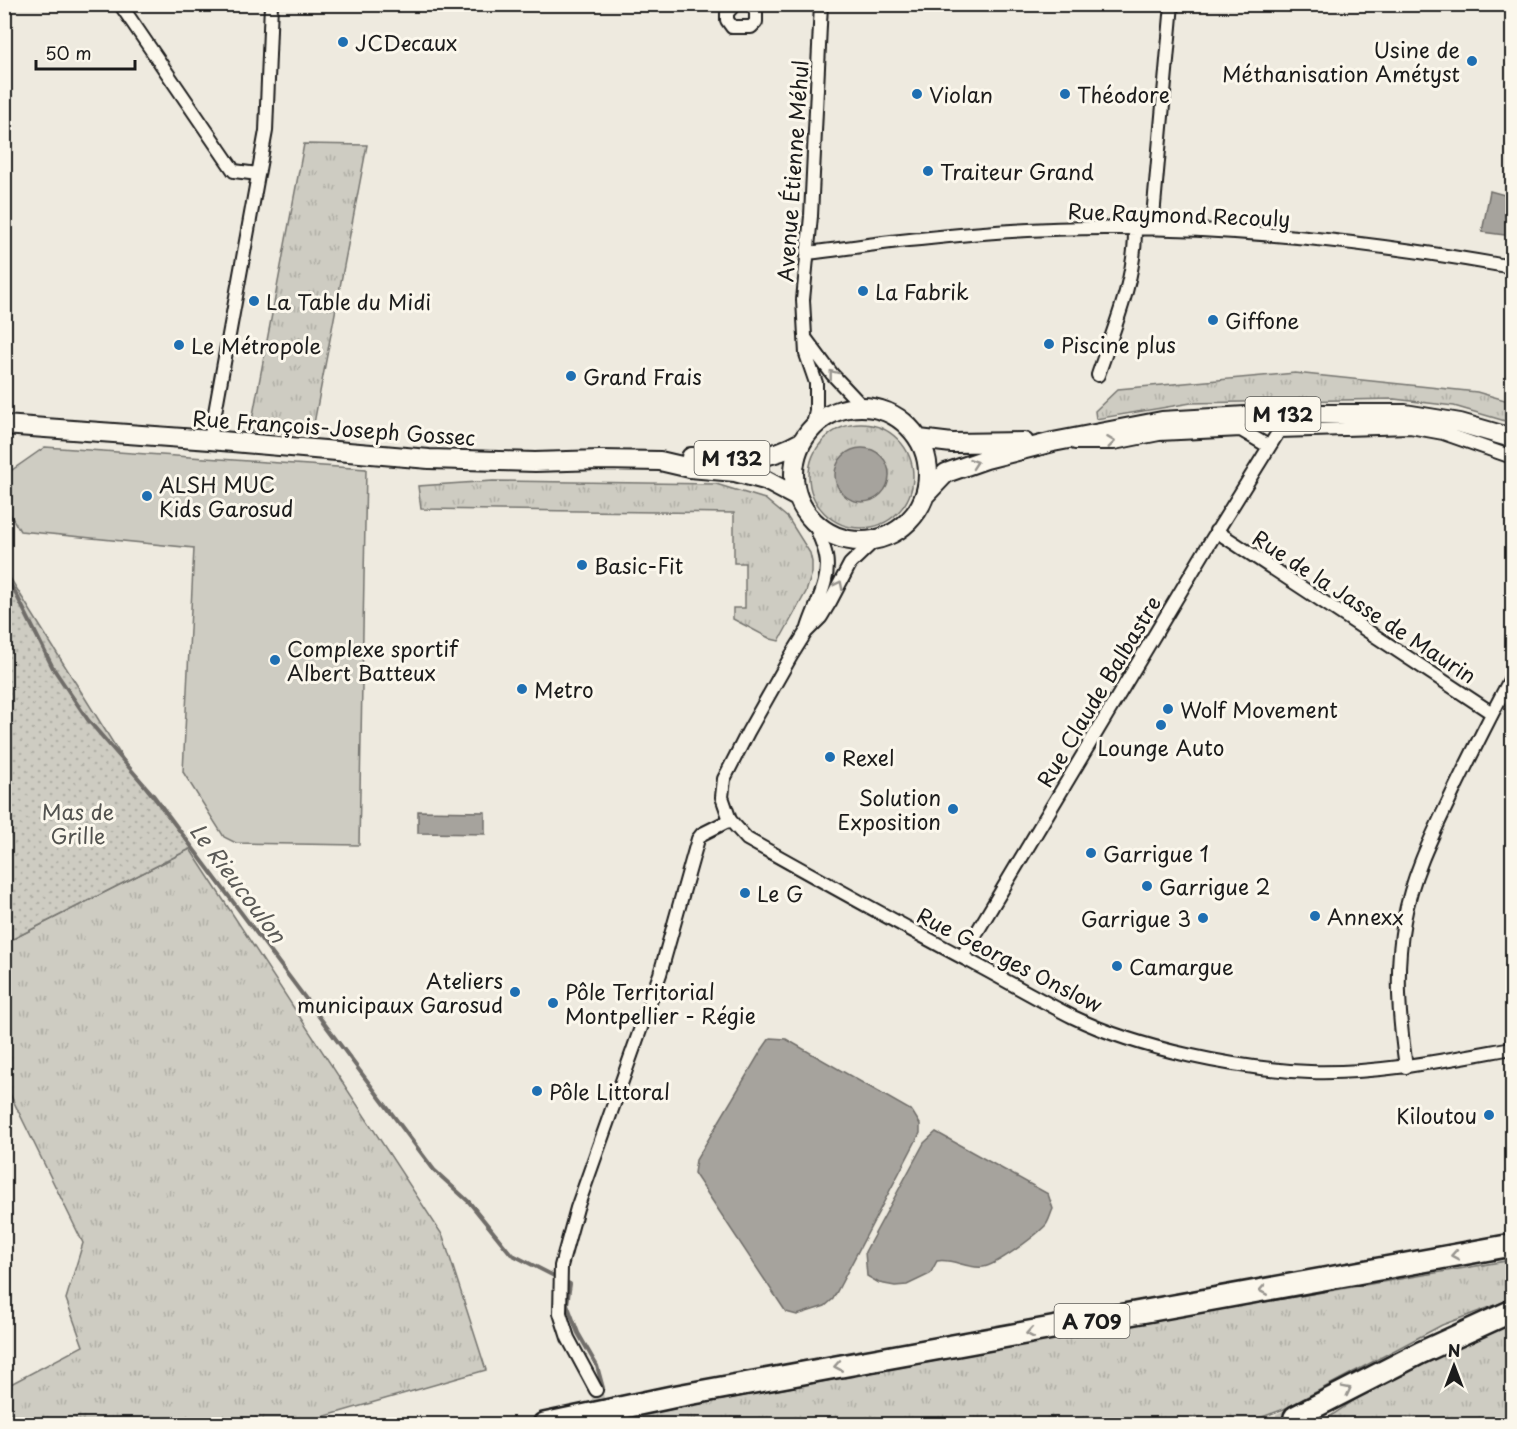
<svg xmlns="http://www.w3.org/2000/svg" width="1517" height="1429" viewBox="0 0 1517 1429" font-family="'Playpen Sans',sans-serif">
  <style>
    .grass { fill: url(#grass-tufts); stroke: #75746f; stroke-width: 1.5 }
    .garden { fill: url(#garden-dots); stroke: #75746f; stroke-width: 1.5 }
    .pitch { fill: #ceccc2; stroke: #75746f; stroke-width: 1.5 }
    .water { fill: #a6a39d; stroke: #6f6d69; stroke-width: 1.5 }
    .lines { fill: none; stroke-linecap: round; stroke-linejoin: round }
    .stream { stroke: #6f6d69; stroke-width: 4 }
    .street-tunnel { stroke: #c4c1b8; stroke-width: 12; stroke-dasharray: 12 6; stroke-linecap: butt }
    .highway-tunnel { stroke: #c4c1b8; stroke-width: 21; stroke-dasharray: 21 10; stroke-linecap: butt }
    .street-casing { stroke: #1c1c1c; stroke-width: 16 }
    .primary-casing { stroke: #1c1c1c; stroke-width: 22 }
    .highway-casing { stroke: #1c1c1c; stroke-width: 26 }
    .street { stroke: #fbf7ec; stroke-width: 12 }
    .primary { stroke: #fbf7ec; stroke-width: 18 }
    .highway { stroke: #fbf7ec; stroke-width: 21 }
    .oneway { stroke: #97948e }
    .poi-dot { fill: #1f6fb2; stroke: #fbf7ec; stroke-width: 2 }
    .labels { text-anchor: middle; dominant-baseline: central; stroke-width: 6; stroke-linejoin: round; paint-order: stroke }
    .shield { fill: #fbf7ec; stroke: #5f5e5a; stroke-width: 1.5 }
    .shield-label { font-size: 20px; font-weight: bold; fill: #1c1c1c }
    .poi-label { font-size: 21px; fill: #1c1c1c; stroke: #fbf7ec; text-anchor: start }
    .street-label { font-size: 21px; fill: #1c1c1c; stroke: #fbf7ec }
    .park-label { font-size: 21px; fill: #51514e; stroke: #fbf7ec }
    .water-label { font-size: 22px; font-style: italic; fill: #5a5956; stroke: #fbf7ec }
  </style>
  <defs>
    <pattern id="grass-tufts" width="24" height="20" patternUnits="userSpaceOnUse" patternTransform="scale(1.5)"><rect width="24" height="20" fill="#ceccc2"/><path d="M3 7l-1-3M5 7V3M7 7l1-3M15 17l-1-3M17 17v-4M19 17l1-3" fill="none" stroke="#b0afa6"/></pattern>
    <pattern id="garden-dots" width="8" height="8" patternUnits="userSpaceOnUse" patternTransform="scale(1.5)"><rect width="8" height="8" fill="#ceccc2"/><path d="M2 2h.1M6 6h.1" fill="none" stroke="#b0afa6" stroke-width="1.8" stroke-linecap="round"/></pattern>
  </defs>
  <rect width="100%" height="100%" fill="#eeeadf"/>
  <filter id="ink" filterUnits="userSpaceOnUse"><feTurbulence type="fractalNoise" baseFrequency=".0167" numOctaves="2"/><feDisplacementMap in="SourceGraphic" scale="12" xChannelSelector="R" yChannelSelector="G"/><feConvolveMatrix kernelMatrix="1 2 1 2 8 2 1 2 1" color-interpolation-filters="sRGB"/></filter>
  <g filter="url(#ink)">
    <path class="grass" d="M304 144 367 145 312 434 250 431Z
      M1295 373 1477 392 1512 402V423L1454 406 1394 399 1191 403 1096 419 1095 411 1118 389Z
      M809 476a52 52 0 1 1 104 0a52 52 0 1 1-104 0Z
      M493 481 716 484 765 499 788 518 810 553 812 562V573L806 592 779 641 771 639 733 619V608H745V563H734V513L421 509 418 486Z
      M190 849 443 1236 486 1370 298 1424H5V1387L83 1346 66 1299 83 1243 5 1084V943Z
      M1512 1260V1299L1442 1325 1284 1409 1243 1424H641L640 1415 1170 1318Z
      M1512 1321V1424H1319L1386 1379Z"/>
    <path class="garden" d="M5 570 125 762 192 848 5 943Z"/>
    <path class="pitch" d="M45 447 366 469 359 845 236 843 224 837 183 772 194 548 20 531 5 506V475Z"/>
    <path class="water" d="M1490 191 1512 197V236L1482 232Z
      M835 475a27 27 0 1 1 54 0a27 27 0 1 1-54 0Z
      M418 811 485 812V834L418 833Z
      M770 1038 786 1039 912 1111 920 1124V1133L833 1299 825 1306 797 1315 786 1312 694 1173 696 1160 761 1051Z
      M936 1132 1048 1194 1053 1209C1050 1215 1049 1222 1045 1226 1034 1237 997 1265 983 1267 966 1269 953 1258 937 1261L930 1274 907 1285 895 1286 879 1283 867 1276 865 1252 924 1143Z"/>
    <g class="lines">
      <path class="stream" d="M4 575 15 592 53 668 88 720 153 795 434 1170 469 1202 511 1254 558 1278
        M564 1281 570 1284 567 1304 578 1333 597 1366 603 1388"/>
      <path class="street-tunnel" d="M596 1390 604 1424"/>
      <path class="highway-tunnel" d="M1280 1424 1295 1417"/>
      <defs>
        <path id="street" d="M120 4 234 171 258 174
          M735 4 727 13V20L732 27H751L756 22V13L753 4
          M1152 228 1172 4
          M807 253C845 249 882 242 920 239 981 232 1044 228 1106 228 1242 227 1378 243 1512 267
          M806 339 832 374 863 407
          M1098 375C1114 328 1136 278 1135 228
          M813 425 816 411V383L806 354 803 300 811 216 821 4
          M210 440 266 131 271 4
          M1075 443H1114L1159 434 1241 430 1268 446
          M1216 531 1492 713
          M874 541 850 564 830 602 821 617 806 632 791 656 748 732 724 779 722 797 730 820 747 839C822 881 897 923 973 963 1007 981 1039 1000 1073 1017 1139 1049 1237 1069 1310 1072 1379 1074 1446 1060 1512 1048
          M808 628C815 605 831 581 826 556 824 545 818 534 815 524
          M962 957 1209 544 1279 431 1410 427 1443 433 1512 457
          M1406 1067C1399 1018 1395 970 1404 921 1412 874 1434 832 1454 790 1473 751 1492 713 1512 676
          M596 1390 568 1338 560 1313 561 1266 577 1208 660 974 698 839 702 834 730 820"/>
        <path id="primary" d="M794 474a67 67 0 1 1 134 0a67 67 0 1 1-134 0Z
          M4 425 210 440 429 459 535 462 600 460 660 461 690 468 735 472 765 480 797 497
          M919 439 952 443 1024 442
          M691 457C735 457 760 465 801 442
          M926 494 946 473 986 459 1053 442 1162 421 1281 414H1405L1460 423 1512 438"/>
        <path id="highway" d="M1295 1417 1420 1353 1512 1311
          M544 1424 672 1397 836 1367 1512 1245"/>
      </defs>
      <use href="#street" class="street-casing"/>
      <use href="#primary" class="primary-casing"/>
      <use href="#highway" class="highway-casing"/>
      <use href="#street" class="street"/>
      <use href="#primary" class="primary"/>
      <use href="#highway" class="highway"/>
    </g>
    <defs><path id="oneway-chevron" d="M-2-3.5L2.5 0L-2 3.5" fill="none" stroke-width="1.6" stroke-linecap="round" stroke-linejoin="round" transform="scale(1.5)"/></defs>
    <g class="oneway">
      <use href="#oneway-chevron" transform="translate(833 374) rotate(-128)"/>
      <use href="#oneway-chevron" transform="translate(1111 442) rotate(-7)"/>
      <use href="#oneway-chevron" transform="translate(974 463) rotate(-19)"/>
      <use href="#oneway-chevron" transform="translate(839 585) rotate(-63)"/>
      <use href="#oneway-chevron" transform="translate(1455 1255) rotate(170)"/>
      <use href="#oneway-chevron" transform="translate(1263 1290) rotate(170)"/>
      <use href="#oneway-chevron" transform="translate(1030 1333) rotate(170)"/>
      <use href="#oneway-chevron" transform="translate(838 1366) rotate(170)"/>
      <use href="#oneway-chevron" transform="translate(1347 1390) rotate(-27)"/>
    </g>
  </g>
  <g class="poi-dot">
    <circle cx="343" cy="42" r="6"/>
    <circle cx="1472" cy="61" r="6"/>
    <circle cx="917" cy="94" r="6"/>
    <circle cx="1065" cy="94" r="6"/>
    <circle cx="928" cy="171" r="6"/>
    <circle cx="863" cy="291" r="6"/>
    <circle cx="254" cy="301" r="6"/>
    <circle cx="1213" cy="320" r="6"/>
    <circle cx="1049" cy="344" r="6"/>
    <circle cx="179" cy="345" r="6"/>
    <circle cx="571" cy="376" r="6"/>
    <circle cx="147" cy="496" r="6"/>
    <circle cx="582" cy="565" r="6"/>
    <circle cx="275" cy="660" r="6"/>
    <circle cx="522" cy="689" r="6"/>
    <circle cx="1168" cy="709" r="6"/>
    <circle cx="1161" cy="725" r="6"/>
    <circle cx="830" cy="757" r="6"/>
    <circle cx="953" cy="809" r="6"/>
    <circle cx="1091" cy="853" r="6"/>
    <circle cx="1147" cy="886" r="6"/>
    <circle cx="745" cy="893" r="6"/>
    <circle cx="1315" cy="916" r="6"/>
    <circle cx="1203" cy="918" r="6"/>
    <circle cx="1117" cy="966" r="6"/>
    <circle cx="515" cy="992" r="6"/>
    <circle cx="553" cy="1003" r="6"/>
    <circle cx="537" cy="1091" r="6"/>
    <circle cx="1489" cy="1115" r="6"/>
  </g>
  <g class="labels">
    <g class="shield">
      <rect x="1245.5" y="397" width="75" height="34" rx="4.5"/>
      <rect x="694.5" y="441" width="75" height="34" rx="4.5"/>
      <rect x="1054.5" y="1304" width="75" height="34" rx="4.5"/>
    </g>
    <g class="shield-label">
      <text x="1283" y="414">M 132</text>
      <text x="732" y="458">M 132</text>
      <text x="1092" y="1321">A 709</text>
    </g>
    <g class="poi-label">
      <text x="355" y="42">JCDecaux</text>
      <text x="1460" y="49" text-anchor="end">Usine de<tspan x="1460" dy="24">Méthanisation Amétyst</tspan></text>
      <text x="929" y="94">Violan</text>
      <text x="1077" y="94">Théodore</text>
      <text x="940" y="171">Traiteur Grand</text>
      <text x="875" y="291">La Fabrik</text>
      <text x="266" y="301">La Table du Midi</text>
      <text x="1225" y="320">Giffone</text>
      <text x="1061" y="344">Piscine plus</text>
      <text x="191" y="345">Le Métropole</text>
      <text x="583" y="376">Grand Frais</text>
      <text x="159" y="484">ALSH MUC<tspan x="159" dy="24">Kids Garosud</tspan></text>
      <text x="594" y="565">Basic-Fit</text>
      <text x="287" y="648">Complexe sportif<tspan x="287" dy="24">Albert Batteux</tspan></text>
      <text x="534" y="689">Metro</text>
      <text x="1180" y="709">Wolf Movement</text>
      <text x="1161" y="747" text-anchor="middle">Lounge Auto</text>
      <text x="842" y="757">Rexel</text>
      <text x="941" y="797" text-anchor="end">Solution<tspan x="941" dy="24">Exposition</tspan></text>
      <text x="1103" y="853">Garrigue 1</text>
      <text x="1159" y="886">Garrigue 2</text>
      <text x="757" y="893">Le G</text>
      <text x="1327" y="916">Annexx</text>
      <text x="1191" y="918" text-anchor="end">Garrigue 3</text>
      <text x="1129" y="966">Camargue</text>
      <text x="503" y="980" text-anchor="end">Ateliers<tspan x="503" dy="24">municipaux Garosud</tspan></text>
      <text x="565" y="991">Pôle Territorial<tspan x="565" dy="24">Montpellier - Régie</tspan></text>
      <text x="549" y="1091">Pôle Littoral</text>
      <text x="1477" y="1115" text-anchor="end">Kiloutou</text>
    </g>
    <g class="street-label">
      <text transform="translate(792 171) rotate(-86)">Avenue Étienne Méhul</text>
      <text transform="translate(1179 214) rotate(2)">Rue Raymond Recouly</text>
      <text transform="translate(334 427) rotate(4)">Rue François-Joseph Gossec</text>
      <text transform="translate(1365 606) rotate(33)">Rue de la Jasse de Maurin</text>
      <text transform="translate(1098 691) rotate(-59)">Rue Claude Balbastre</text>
      <text transform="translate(1010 959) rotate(27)">Rue Georges Onslow</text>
    </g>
    <g class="park-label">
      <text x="78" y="811">Mas de<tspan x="78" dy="24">Grille</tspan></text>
    </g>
    <g class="water-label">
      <text transform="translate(239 882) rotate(53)">Le Rieucoulon</text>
    </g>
  </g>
  <rect width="1517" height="1429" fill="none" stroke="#fbf7ec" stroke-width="24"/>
  <rect x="12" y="12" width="1493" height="1405" fill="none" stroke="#1c1c1c" stroke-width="2" filter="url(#ink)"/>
  <g transform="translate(1454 1366)" stroke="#fbf7ec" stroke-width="4.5" paint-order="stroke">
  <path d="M0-4.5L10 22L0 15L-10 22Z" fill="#1c1c1c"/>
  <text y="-9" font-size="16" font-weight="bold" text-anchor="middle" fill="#1c1c1c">N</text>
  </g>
  <path d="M36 60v9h99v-9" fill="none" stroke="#1c1c1c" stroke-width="3"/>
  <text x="45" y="60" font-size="18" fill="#1c1c1c" stroke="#fbf7ec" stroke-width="4.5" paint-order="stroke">50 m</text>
</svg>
